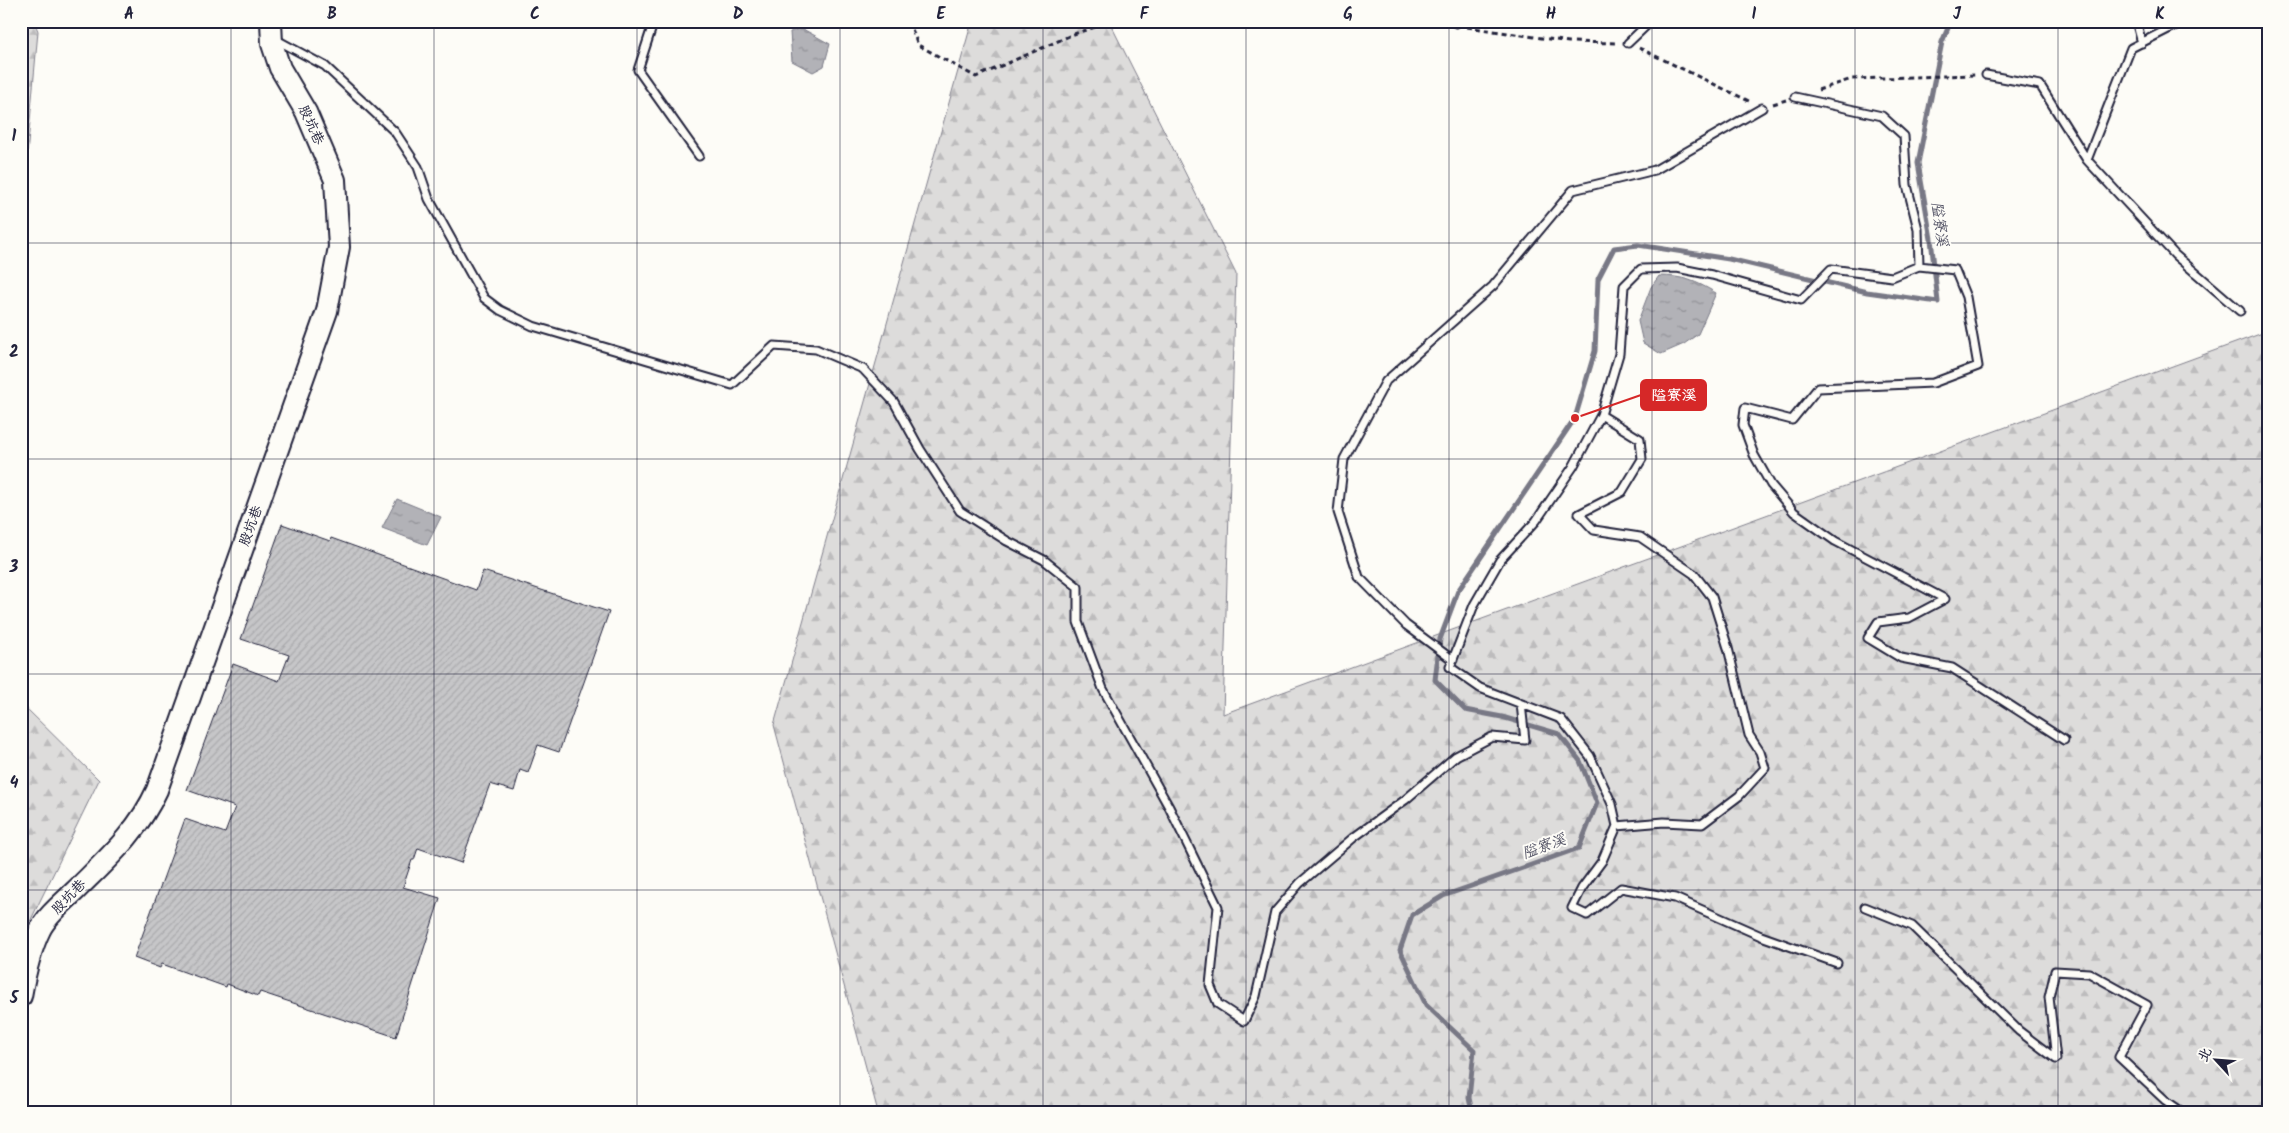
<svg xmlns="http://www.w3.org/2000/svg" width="2289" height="1133" viewBox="0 0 2289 1133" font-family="Kalam,'LXGW WenKai TC',sans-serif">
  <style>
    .forest { fill: url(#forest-firs); stroke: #807f8b }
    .water { fill: url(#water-ripples); stroke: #787885 }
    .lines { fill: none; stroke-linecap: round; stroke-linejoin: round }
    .stream { stroke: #787885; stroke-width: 5 }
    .building { fill: url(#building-hatch); stroke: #22223b }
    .lane-casing { stroke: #22223b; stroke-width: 11 }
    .secondary-casing { stroke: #22223b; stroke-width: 24 }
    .path { stroke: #22223b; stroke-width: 3; stroke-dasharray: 5 4; stroke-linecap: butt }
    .lane { stroke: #fdfcf7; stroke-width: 7 }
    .secondary { stroke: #fdfcf7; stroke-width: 20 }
    .grid { fill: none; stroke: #22223b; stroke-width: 1; stroke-opacity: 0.55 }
    .labels { text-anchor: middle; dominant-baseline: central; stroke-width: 4; stroke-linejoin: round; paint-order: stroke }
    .street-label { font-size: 14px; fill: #22223b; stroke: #fdfcf7 }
    .water-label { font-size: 15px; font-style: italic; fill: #545466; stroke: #fdfcf7 }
    .leader { fill: none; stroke: #d62828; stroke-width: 2 }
    .callout-dot { fill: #d62828; stroke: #fdfcf7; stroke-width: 2 }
    .callout { fill: #d62828; stroke: #d62828; stroke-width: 2 }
    .callout-label { font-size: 15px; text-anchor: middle; font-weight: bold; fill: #fff }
    .neatline { fill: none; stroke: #22223b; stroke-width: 2 }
    .grid-label { font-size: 16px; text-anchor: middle; font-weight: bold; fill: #22223b }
  </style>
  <defs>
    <pattern id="forest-firs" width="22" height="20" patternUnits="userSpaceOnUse" patternTransform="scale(1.25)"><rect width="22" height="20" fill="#dddcdb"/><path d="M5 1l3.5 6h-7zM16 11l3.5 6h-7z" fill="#bdbcbd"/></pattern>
    <pattern id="water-ripples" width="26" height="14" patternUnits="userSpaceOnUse" patternTransform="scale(1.25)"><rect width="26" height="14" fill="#b2b2b7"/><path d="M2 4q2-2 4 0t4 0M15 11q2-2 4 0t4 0" fill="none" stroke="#909096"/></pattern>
    <pattern id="building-hatch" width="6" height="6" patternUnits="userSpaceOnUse" patternTransform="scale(1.25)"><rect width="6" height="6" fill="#c6c6c8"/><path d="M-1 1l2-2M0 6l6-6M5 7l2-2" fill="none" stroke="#aaaaad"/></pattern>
  </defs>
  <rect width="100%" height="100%" fill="#fdfcf7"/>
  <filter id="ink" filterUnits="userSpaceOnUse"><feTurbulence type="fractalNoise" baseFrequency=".02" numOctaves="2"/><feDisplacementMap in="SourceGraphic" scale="10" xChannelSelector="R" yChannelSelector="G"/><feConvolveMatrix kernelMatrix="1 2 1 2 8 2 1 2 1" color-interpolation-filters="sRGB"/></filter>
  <g filter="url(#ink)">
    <path class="forest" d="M21 21H34L38 31 21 223Z
      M972 21H1109L1236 274 1223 714 2268 331V1112H878L774 725Z
      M21 703 99 780 21 940Z"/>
    <path class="water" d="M801 28 830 44 824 66 813 72 792 61 790 32Z
      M1659 276C1683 276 1696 281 1716 293L1698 334 1684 344 1661 354 1643 343 1638 321 1651 287Z
      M397 499 441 517 427 545 382 528Z"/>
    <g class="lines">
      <path class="stream" d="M1472 1112 1469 1098 1474 1050 1426 1005 1400 950 1412 915 1443 896 1579 848 1597 803 1580 761 1559 734 1502 717 1465 710 1435 680 1440 639 1458 591 1575 418 1595 351 1598 279 1614 248 1638 245 1729 259 1867 292 1938 302 1931 239 1918 163 1942 42 1951 21"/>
    </g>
    <path class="building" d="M282 524 330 541 331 538 476 590 483 571 609 612 559 752 538 745 528 773 520 770 514 791 490 784 461 863 418 848 414 860H412L403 887 440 898 396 1037 260 992 258 996 227 984 226 987 162 964 160 968 134 958 185 819 225 833 235 807 187 790 233 664 279 681 289 655 241 639Z"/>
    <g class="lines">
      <defs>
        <path id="lane" d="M654 21 638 70 699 156
          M1455 21 1456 23
          M2136 21 2142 43
          M275 39 325 66 395 132 418 167 429 199 484 298 500 310 533 326 732 385 774 346 816 349 863 369 894 402 920 449 960 511 1007 541 1044 560 1078 587V622L1103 689 1169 807 1218 907 1210 985 1218 1004 1244 1021 1256 996 1275 912 1300 883 1353 838 1405 800 1456 756 1492 737 1525 740 1521 704
          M1628 43 1651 21
          M1986 75 2040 85 2087 160 2131 48 2184 21
          M1795 97 1882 116 1904 136 1907 185 1918 229 1919 266 1892 277 1831 269 1801 300 1712 275 1677 268 1641 269 1624 286 1619 354 1601 415 1573 467 1536 521 1500 560 1474 605 1450 667 1480 688 1561 719 1590 756 1612 804 1617 826 1602 861 1582 888 1572 908 1587 915 1621 888 1675 898 1761 936 1837 963
          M2087 160 2175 255 2240 311
          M1919 266 1955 270 1966 297 1978 366 1933 383 1818 388 1792 420 1745 408 1743 425 1754 455 1771 485 1794 512 1835 541 1945 599 1909 618 1878 622 1868 638 1901 658 1952 668 2064 740
          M1601 415 1640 439 1642 459 1622 492 1579 514 1594 530 1640 537 1694 574 1712 597 1728 648 1749 735 1760 752 1765 768 1739 796 1702 824 1664 822 1617 826
          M1453 660 1406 625 1359 577 1338 512 1344 459 1386 381 1493 286 1573 190 1655 170 1762 108
          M1865 907 1912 926 2019 1031 2056 1059 2049 997 2055 971 2089 973 2147 1005 2119 1057 2165 1100 2182 1112"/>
        <path id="secondary" d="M21 996C25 974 30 950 40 930 47 915 64 902 76 890 108 858 138 832 157 790L327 311 339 247 335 180 306 112 280 68 272 44 271 21"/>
      </defs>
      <use href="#lane" class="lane-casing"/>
      <use href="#secondary" class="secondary-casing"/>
      <path class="path" d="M909 21 918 45 976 77 1074 34 1113 21
        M1467 27 1569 42 1617 43
        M1639 48 1751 102
        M1818 90 1852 79 1975 75
        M1773 104 1786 100"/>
      <use href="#lane" class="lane"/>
      <use href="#secondary" class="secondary"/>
    </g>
  </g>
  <path class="grid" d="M231 21V1112M434 21V1112M637 21V1112M840 21V1112M1043 21V1112M1246 21V1112M1449 21V1112M1652 21V1112M1855 21V1112M2058 21V1112M21 243H2268M21 459H2268M21 674H2268M21 890H2268"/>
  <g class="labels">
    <g class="street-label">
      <text transform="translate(311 125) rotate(65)">股坑巷</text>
      <text transform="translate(251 526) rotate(-70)">股坑巷</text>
      <text transform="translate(69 897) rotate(-46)">股坑巷</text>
    </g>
    <g class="water-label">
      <text transform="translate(1939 224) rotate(82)">隘寮溪</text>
      <text transform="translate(1544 847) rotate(-20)">隘寮溪</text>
    </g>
  </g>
  <path class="leader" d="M1575 418L1641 395"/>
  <circle class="callout-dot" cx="1575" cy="418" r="5"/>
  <rect class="callout" x="1641" y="380" width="65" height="30" rx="5"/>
  <g class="callout-label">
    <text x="1674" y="400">隘寮溪</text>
  </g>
  <rect width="2289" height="1133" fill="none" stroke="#fdfcf7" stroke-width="55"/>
  <g transform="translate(2216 1060) rotate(296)" stroke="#fdfcf7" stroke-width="4" paint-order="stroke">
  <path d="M0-4L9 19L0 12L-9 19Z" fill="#22223b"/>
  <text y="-8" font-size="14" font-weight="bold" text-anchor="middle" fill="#22223b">北</text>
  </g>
  <rect x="28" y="28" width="2234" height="1078" class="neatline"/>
  <g class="grid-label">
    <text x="129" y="19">A</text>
    <text x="332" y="19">B</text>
    <text x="535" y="19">C</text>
    <text x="738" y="19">D</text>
    <text x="941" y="19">E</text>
    <text x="1144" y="19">F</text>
    <text x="1348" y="19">G</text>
    <text x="1551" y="19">H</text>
    <text x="1754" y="19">I</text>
    <text x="1957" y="19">J</text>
    <text x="2160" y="19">K</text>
    <text x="14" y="141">1</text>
    <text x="14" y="357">2</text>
    <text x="14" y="572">3</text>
    <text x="14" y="788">4</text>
    <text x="14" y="1003">5</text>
  </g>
</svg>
